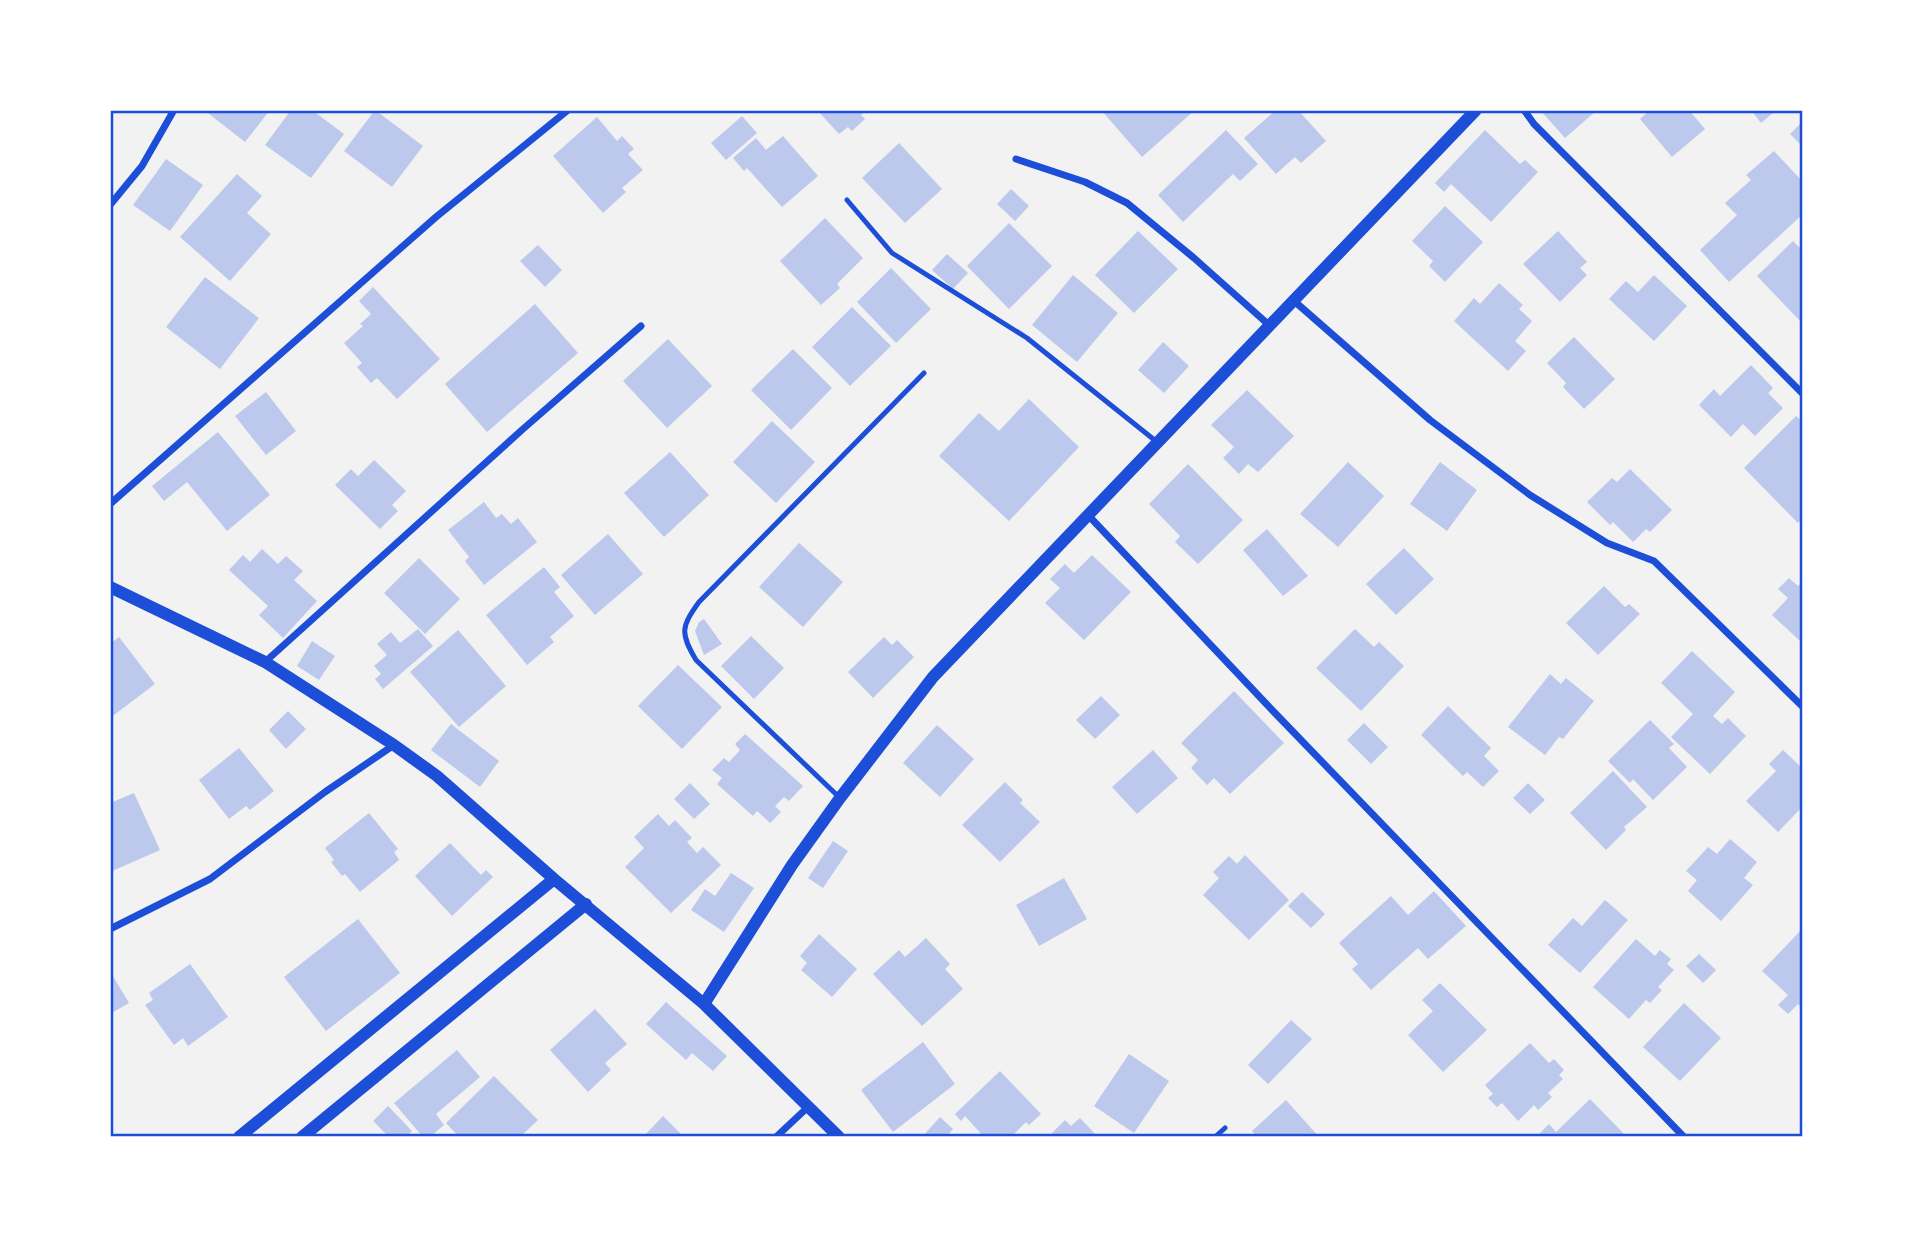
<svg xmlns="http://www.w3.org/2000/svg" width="1913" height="1247" viewBox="0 0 1913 1247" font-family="Inter,sans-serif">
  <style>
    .building { fill: #bdc9ec }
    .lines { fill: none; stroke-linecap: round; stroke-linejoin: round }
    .service { stroke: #1d4ed8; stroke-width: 5 }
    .minor { stroke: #1d4ed8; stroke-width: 7 }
    .tertiary { stroke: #1d4ed8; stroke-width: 12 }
    .neatline { fill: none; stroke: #1d4ed8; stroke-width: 2.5 }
  </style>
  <rect width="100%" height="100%" fill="#f2f2f2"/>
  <path class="building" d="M204 110H270L245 142Z
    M291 110H312L344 134 311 178 265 145Z
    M375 110 423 146 392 187 344 151Z
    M817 110H867L861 115 865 119 852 131 848 127 839 134Z
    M1101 110H1195L1142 157Z
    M1276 110H1298L1326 141 1301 163 1295 157 1276 174 1244 138Z
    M1540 110H1597L1565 138Z
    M1650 110H1689L1705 129 1672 157 1640 119Z
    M1751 110H1771L1773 113 1761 123Z
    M742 116 757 133 726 160 711 143Z
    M597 117 617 141 622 136 634 149 628 154 643 170 622 188 626 192 603 213 553 156Z
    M1803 121V147L1790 134Z
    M1226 130 1258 164 1240 181 1233 174 1183 222 1158 195Z
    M1485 130 1520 164 1525 160 1538 172 1491 222 1451 184 1444 192 1435 183Z
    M783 136 818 176 782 207 747 168 744 171 733 158 756 138 766 150Z
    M899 143 942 189 905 223 862 178Z
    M1774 151 1803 182V214L1729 282 1700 250 1737 215 1725 203 1751 180 1746 175Z
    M166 159 203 185 170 231 133 205Z
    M237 174 262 196 247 213 271 234 230 281 180 237Z
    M1011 189 1029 206 1015 221 997 204Z
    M1445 206 1483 242 1445 282 1429 266 1433 261 1412 241Z
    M825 218 863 258 837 284 840 288 821 305 780 261Z
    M1009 223 1052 266 1009 309 967 266Z
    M1138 231 1178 269 1134 313 1095 275Z
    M1558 231 1587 262 1580 268 1587 275 1560 302 1523 264Z
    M1793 241 1803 251V324L1757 276Z
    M538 245 562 270 545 287 520 261Z
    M947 254 968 273 953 289 932 270Z
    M891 268 931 309 896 343 857 302Z
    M1073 275 1118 313 1077 362 1032 325Z
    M1654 275 1687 306 1654 341 1609 299 1626 281 1638 292Z
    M205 277 259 318 220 369 166 327Z
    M1499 283 1523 305 1519 309 1532 321 1515 341 1526 351 1508 371 1454 321 1474 298 1480 304Z
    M373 287 440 359 397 399 377 378 371 383 357 367 362 363 344 343 363 326 360 324 371 314 359 301Z
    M535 304 578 353 487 432 445 384Z
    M852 307 891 346 850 386 812 347Z
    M1574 337 1615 379 1584 409 1563 387 1566 383 1547 363Z
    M668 339 712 386 667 428 623 381Z
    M1163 342 1189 366 1164 393 1138 370Z
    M793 349 832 388 791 430 751 390Z
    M1751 365 1773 388 1768 393 1783 408 1755 436 1743 424 1731 437 1699 405 1714 389 1720 396Z
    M1247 390 1294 436 1258 472 1248 464 1239 474 1223 458 1234 447 1211 425Z
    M266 392 296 431 266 455 235 416Z
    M1029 399 1079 447 1009 521 939 456 979 413 999 431Z
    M1796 416 1803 422V518L1798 523 1744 468Z
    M772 421 815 462 776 503 733 462Z
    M218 432 270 495 227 531 187 482 164 501 152 486Z
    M670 452 709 495 664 537 624 493Z
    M374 460 406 491 392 505 398 511 380 529 335 485 351 469 358 476Z
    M1348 462 1384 496 1338 547 1300 514Z
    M1440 462 1477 490 1447 531 1410 504Z
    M1188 464 1243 520 1198 564 1175 542 1180 536 1149 504Z
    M1630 469 1672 510 1650 532 1646 529 1633 542 1613 522 1610 525 1587 502 1612 478 1617 482Z
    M484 502 496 518 502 514 511 524 518 518 537 542 484 585 465 561 469 557 448 530Z
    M1267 529 1308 576 1283 596 1243 550Z
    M608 534 643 574 595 615 561 575Z
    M799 543 843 582 803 627 759 587Z
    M1404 548 1434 579 1396 615 1366 584Z
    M262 549 278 564 286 556 303 571 294 580 317 601 283 638 259 615 268 606 229 570 243 555 250 562Z
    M1092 555 1131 592 1084 640 1045 603 1060 588 1050 579 1065 564 1074 573Z
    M419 558 460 599 425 634 384 593Z
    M544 567 560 587 554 592 574 616 550 637 554 642 527 665 486 615Z
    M1789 578 1798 586 1803 581V638L1800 641 1772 615 1788 598 1778 589Z
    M1604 586 1625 607 1629 604 1640 614 1598 655 1566 623Z
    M704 619 722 644 704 655 695 631 699 622Z
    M418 629 433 646 383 689 375 679 381 674 374 666 387 655 377 644 391 632 400 643Z
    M1355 629 1374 647 1379 642 1404 666 1361 711 1316 668Z
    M458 630 506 686 459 727 410 672Z
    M751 636 784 668 754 699 721 666Z
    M119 637 155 684 110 718V644Z
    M884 637 892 645 897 640 914 657 873 698 848 672Z
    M312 641 335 656 319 680 297 666Z
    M1692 651 1735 692 1713 716 1722 724 1728 718 1746 736 1710 774 1671 737 1693 714 1661 683Z
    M678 665 722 707 682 749 638 706Z
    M1550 674 1561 684 1566 678 1594 701 1563 739 1559 737 1545 755 1508 727Z
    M1234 691 1284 743 1230 794 1214 778 1207 785 1191 768 1198 760 1181 743Z
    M1101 696 1120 715 1095 739 1076 720Z
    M1448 706 1491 748 1484 756 1499 771 1483 787 1467 772 1463 776 1421 735Z
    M288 711 306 729 286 749 269 730Z
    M1650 720 1674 744 1669 748 1687 767 1653 800 1633 779 1630 783 1608 761Z
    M1364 723 1388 747 1371 764 1347 740Z
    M451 724 499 761 480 787 431 750Z
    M937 725 974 759 940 797 903 763Z
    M745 734 803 786 789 801 784 797 775 806 781 812 770 823 757 811 753 816 717 784 722 778 712 770 724 758 729 762 740 750 735 744Z
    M239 748 274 791 250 810 246 806 229 819 199 780Z
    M1153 750 1178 778 1137 814 1112 787Z
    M1783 750 1803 769V806L1778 832 1746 801 1776 771 1769 764Z
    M1613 771 1647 807 1624 827 1626 830 1606 850 1570 813Z
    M1005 782 1023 800 1020 803 1040 822 1000 862 962 825Z
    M690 783 710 804 694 819 674 799Z
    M1528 783 1545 800 1530 814 1513 798Z
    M134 793 160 850 110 872V803Z
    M369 813 398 849 394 852 399 860 360 892 345 874 342 876 331 862 334 860 325 848Z
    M658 814 669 826 675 820 692 838 687 842 697 853 703 847 721 865 671 913 625 867 644 848 634 837Z
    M1730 839 1757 862 1744 878 1753 885 1721 921 1688 891 1697 880 1686 871 1708 847 1717 854Z
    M833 841 848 851 823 888 808 878Z
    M450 843 481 875 486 870 493 877 452 916 415 876Z
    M1245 855 1289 900 1249 940 1203 895 1219 878 1213 872 1229 856 1237 864Z
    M731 873 754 888 724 932 691 910 705 889 715 896Z
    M1064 878 1087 919 1039 946 1016 905Z
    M1434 891 1466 926 1428 959 1418 948 1371 990 1352 969 1358 964 1339 943 1391 896 1408 915Z
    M1302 892 1325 914 1311 928 1288 906Z
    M1605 900 1628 920 1580 973 1548 945 1573 918 1582 926Z
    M358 919 400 973 326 1031 284 977Z
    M1803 928V1005L1801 1007 1798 1004 1788 1014 1778 1005 1788 995 1762 971Z
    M819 934 857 969 832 997 801 970 807 963 800 956Z
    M926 938 950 964 945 969 963 989 922 1026 873 974 899 950 905 957Z
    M1636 939 1655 956 1660 950 1671 959 1667 964 1674 970 1658 987 1662 990 1650 1003 1646 1000 1629 1019 1593 987Z
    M1699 954 1716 970 1703 983 1686 966Z
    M190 964 228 1017 188 1046 183 1038 174 1045 145 1005 153 1000 149 993Z
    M110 971 129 1003 110 1014Z
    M1440 983 1487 1030 1443 1072 1408 1035 1433 1011 1422 1000Z
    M666 1002 727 1056 713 1071 692 1053 686 1060 646 1024Z
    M1684 1003 1721 1038 1680 1081 1643 1047Z
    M595 1009 627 1044 605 1063 611 1070 588 1092 550 1050Z
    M1291 1020 1312 1039 1268 1084 1248 1065Z
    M923 1042 955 1084 893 1132 861 1090Z
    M1530 1043 1549 1063 1554 1059 1564 1070 1559 1075 1563 1079 1548 1093 1552 1097 1538 1110 1534 1105 1518 1121 1502 1103 1497 1107 1488 1098 1493 1094 1485 1085Z
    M457 1050 480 1077 436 1114 444 1125 430 1137H423L394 1103Z
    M1129 1054 1169 1081 1134 1133 1094 1106Z
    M1000 1071 1041 1114 1029 1125 1026 1122 1011 1137H984L965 1116 961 1121 955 1114Z
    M494 1076 538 1120 520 1137H459L446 1123Z
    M1590 1099 1627 1137H1536L1549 1124 1556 1132Z
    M1286 1100 1319 1137H1257L1252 1131Z
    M388 1106 412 1131 406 1137H389L373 1121Z
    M663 1116 684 1137H643Z
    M940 1117 953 1129 946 1137H922Z
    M1080 1118 1098 1137H1048L1065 1120 1071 1126Z"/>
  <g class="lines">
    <path class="service" d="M847 200 892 253 1027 338 1157 442
      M840 798 696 660C680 633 681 627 699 602L924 373
      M1215 1137 1225 1128"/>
    <path class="minor" d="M1524 110 1534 124 1803 394
      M1016 159 1085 182 1127 203 1194 258 1270 326
      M110 205 142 166 174 110
      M1293 300 1430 420 1530 495 1607 543 1654 561 1803 707
      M110 504 436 217 568 110
      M1088 515 1274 712 1684 1137
      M265 662 523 429 641 326
      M110 929 210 879 325 792 394 745
      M776 1137 808 1107"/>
    <path class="tertiary" d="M110 587 265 662 394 745 437 776 554 879 704 1004 839 1137
      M704 1004 792 865 840 798 933 677 1476 110
      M239 1137 554 879
      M302 1137 586 904"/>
  </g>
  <rect width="1913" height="1247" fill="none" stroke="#ffffff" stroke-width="224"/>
  <rect x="112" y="112" width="1689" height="1023" class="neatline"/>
</svg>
